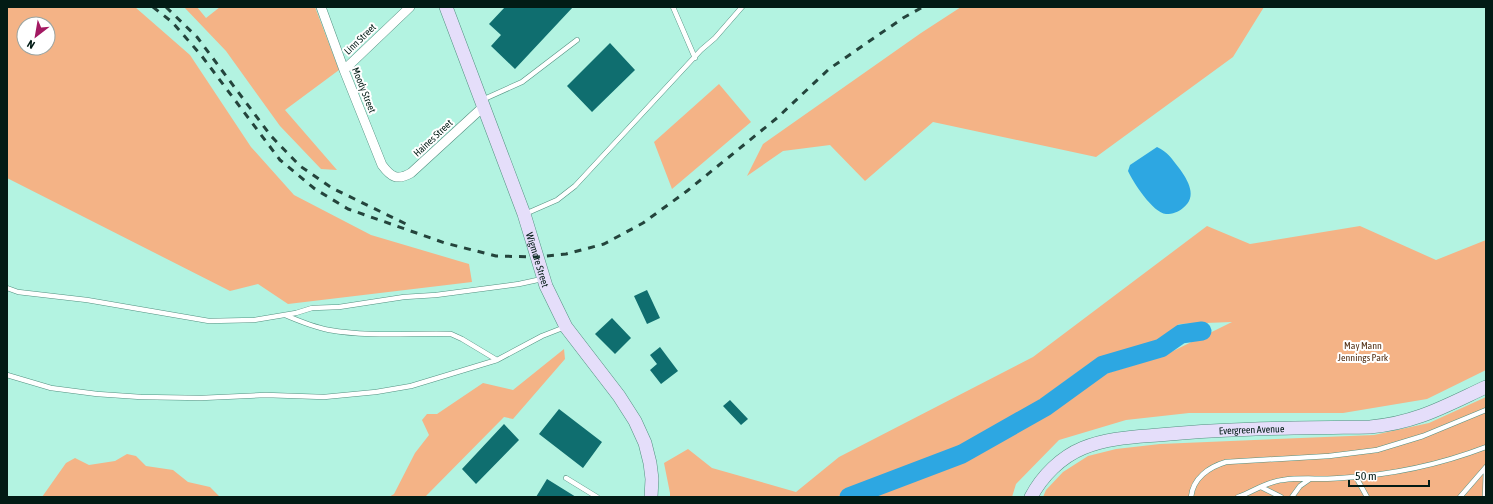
<svg xmlns="http://www.w3.org/2000/svg" width="1493" height="504" viewBox="0 0 1493 504" font-family="'Asap Condensed',sans-serif">
  <style>
    .green { fill: #f4b386; fill-rule: evenodd }
    .water { fill: #2da7e2 }
    .lines { fill: none; stroke-linecap: round; stroke-linejoin: round }
    .river { stroke: #2da7e2; stroke-width: 19 }
    .building { fill: #0f6e6f }
    .lane-casing { stroke: #539181; stroke-width: 5.5 }
    .street-casing { stroke: #539181; stroke-width: 10 }
    .secondary-casing { stroke: #539181; stroke-width: 14 }
    .lane { stroke: #fff; stroke-width: 4.5 }
    .street { stroke: #fff; stroke-width: 9 }
    .secondary { stroke: #e5defa; stroke-width: 13 }
    .rail { stroke: #24443c; stroke-width: 3; stroke-dasharray: 7 7; stroke-linecap: butt }
    .labels { text-anchor: middle; dominant-baseline: central; stroke-width: 4; stroke-linejoin: round; paint-order: stroke }
    .street-label { font-size: 10px; fill: #021b15; stroke: #fff }
    .park-label { font-size: 10px; fill: #533015; stroke: #fff }
  </style>
  <rect width="100%" height="100%" fill="#b3f3e1"/>
  <path class="green" d="M7 7H135L190 55 251 147 294 195 371 235 469 264 472 282 288 304 258 284 230 291 7 178ZM24 24H48V48H24Z
    M184 7H197L206 18 220 7H315L339 70 285 110 337 170 321 169 280 126 226 51Z
    M961 7H1264L1233 57 1096 157 933 122 865 181 830 145 783 151 747 176 763 144 921 33Z
    M719 84 751 122 672 189 654 142Z
    M1207 226 1250 244 1360 226 1436 260 1486 240V370L1427 399 1343 413H1189L1126 420 1059 440 1016 484 1012 497H870L881 491 969 459 1025 426 1098 376 1161 357 1232 322 1179 324 1158 344 1090 363 1035 403 959 447 847 490 837 497H670V493L664 463 688 449 712 468 796 492 839 457 1033 357Z
    M564 349 565 359 513 419 504 417 425 497H389L394 494 415 453 429 435 422 420 427 414H437L483 383 513 390Z
    M1486 397V497H1043L1046 490 1063 472 1088 456 1116 449 1160 444 1374 435 1429 423Z
    M127 454 136 456 146 466 173 470 188 482 210 487 220 497H42L66 463 75 458 89 465 115 461Z"/>
  <path class="water" d="M1157 147C1168 152 1172 159 1179 168 1188 180 1198 197 1183 208 1178 212 1173 214 1166 214 1153 213 1133 182 1128 171L1130 165Z"/>
  <g class="lines">
    <path class="river" d="M849 497 962 454 1045 407 1103 365 1161 348 1181 334 1202 331"/>
  </g>
  <path class="building" d="M505 7H573L515 69 491 46 501 35 489 24Z
    M610 43 635 70 592 112 567 86Z
    M647 290 660 318 647 324 634 296Z
    M612 318 631 338 615 354 595 334Z
    M660 347 678 371 661 384 650 370 657 364 650 355Z
    M730 400 748 419 741 425 723 406Z
    M559 409 602 442 583 468 539 434Z
    M504 424 519 440 476 484 462 469Z
    M547 479 576 497H536Z"/>
  <g class="lines">
    <defs>
      <path id="lane" d="M673 7 695 58
        M482 100 522 82 577 40
        M525 214 557 200 575 186 701 50 715 38 742 7
        M7 288 18 292 87 300 209 321 254 320 296 313 312 308 339 307 404 297 436 295 519 284 542 279
        M285 315C299 321 313 327 329 330 369 337 410 333 451 334L462 339 497 360 542 336 565 327
        M7 375 51 388 97 394 141 397 201 398 266 395 324 397 376 392 411 386 497 360
        M1356 477 1367 497
        M566 478 597 497
        M1261 487 1281 497
        M1191 497C1193 478 1209 467 1226 462L1329 456 1377 450 1423 436 1486 410
        M1238 497C1253 492 1267 481 1283 480 1302 477 1322 480 1341 478 1391 475 1439 465 1486 447
        M1292 497 1300 486 1310 479
        M1460 497 1486 467
        M1485 497 1486 467"/>
      <path id="street" d="M321 7 344 70 382 165C391 177 397 181 411 173L483 107
        M344 70 410 7"/>
      <g id="secondary">
        <path id="s1" d="M446 7 524 214 546 286 566 327 619 396 635 421 645 443 650 463 652 479 651 497"/>
        <path id="s2" d="M1031 497C1042 476 1061 457 1083 448 1107 438 1133 437 1158 435 1228 428 1299 428 1370 427 1416 423 1445 406 1486 387"/>
      </g>
    </defs>
    <use href="#lane" class="lane-casing"/>
    <use href="#street" class="street-casing"/>
    <use href="#secondary" class="secondary-casing"/>
    <use href="#lane" class="lane"/>
    <use href="#street" class="street"/>
    <use href="#secondary" class="secondary"/>
    <path class="rail" d="M153 7 172 22 201 55 280 160 315 189 348 209 445 243 496 256 537 257 566 254 604 244 643 223 687 191 777 118 829 69 903 18 923 7
      M166 7 197 37 271 136 300 166 332 188 408 225"/>
  </g>
  <g class="labels">
    <g class="street-label">
      <text transform="translate(360 39) rotate(-44)">Linn Street</text>
      <text transform="translate(364 90) rotate(68)">Moody Street</text>
      <text transform="translate(433 138) rotate(-43)">Haines Street</text>
      <text stroke="none"><textPath href="#s1" startOffset="269">Wigmore Street</textPath></text>
      <text stroke="none"><textPath href="#s2" startOffset="243">Evergreen Avenue</textPath></text>
    </g>
    <g class="park-label">
      <text x="1363" y="345">May Mann<tspan x="1363" dy="12">Jennings Park</tspan></text>
    </g>
  </g>
  <rect width="1493" height="504" fill="none" stroke="#021b15" stroke-width="16"/>
  <g transform="translate(36 36) rotate(211)"><circle r="19" fill="#ffffff" stroke="#9aa4a1"/>
  <path d="M0-3L7 15L0 10L-7 15Z" fill="#a31962"/>
  <text y="-6" font-size="11" font-weight="bold" text-anchor="middle" fill="#021b15">N</text>
  </g>
  <path d="M1349 480v6h80v-6" fill="none" stroke="#021b15" stroke-width="2"/>
  <text x="1355" y="480" font-size="12" fill="#021b15" stroke="#ffffff" stroke-width="3" paint-order="stroke">50 m</text>
</svg>
